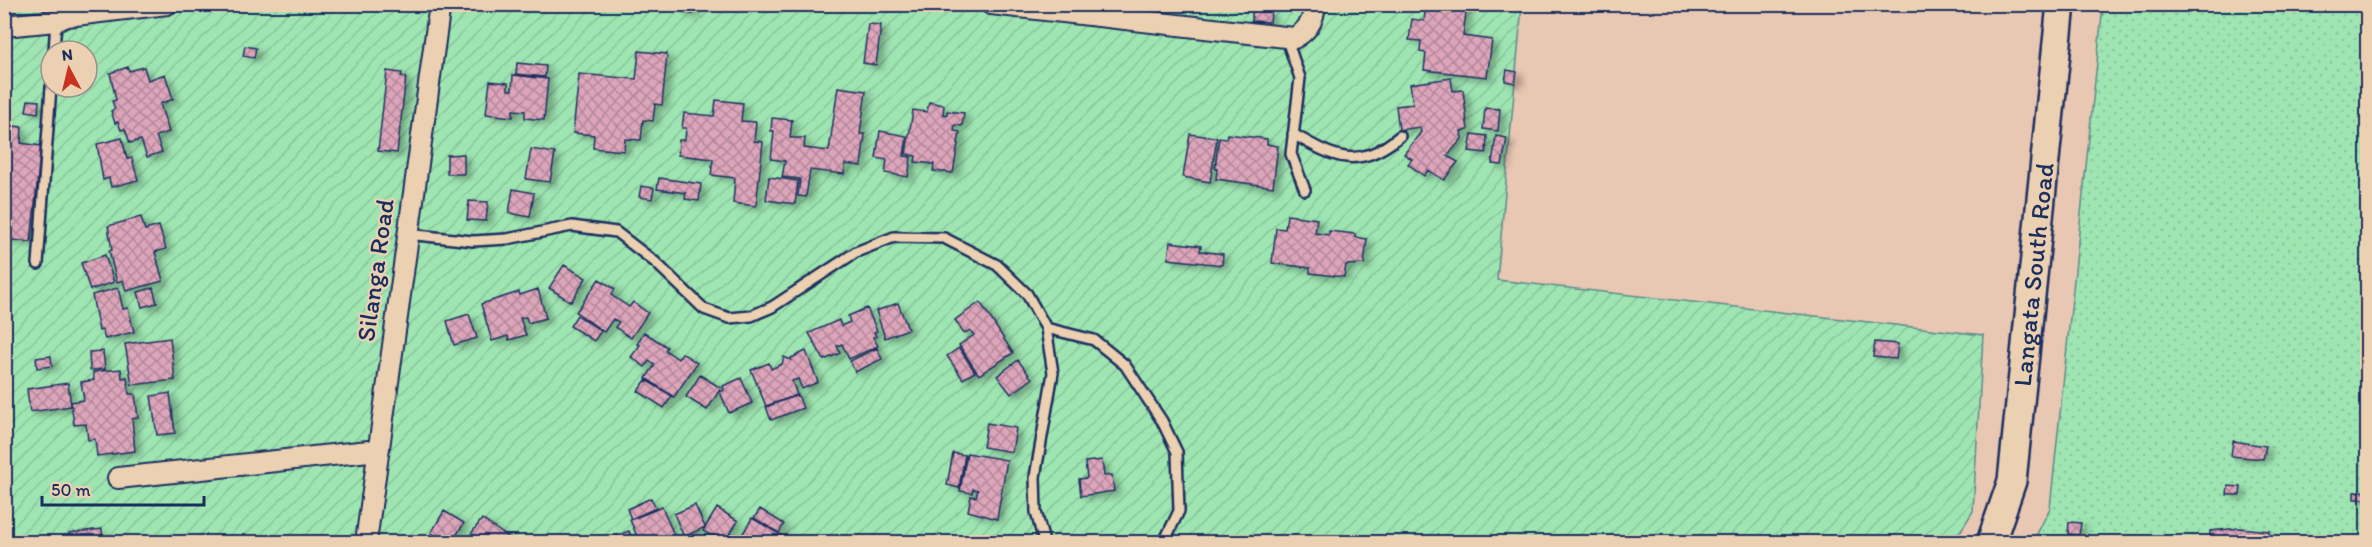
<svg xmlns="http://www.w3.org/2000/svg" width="2372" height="547" viewBox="0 0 2372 547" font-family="Itim,sans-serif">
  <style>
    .grass { fill: url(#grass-dots); stroke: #5c8a88; stroke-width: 1.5 }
    .garden { fill: url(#garden-furrows); stroke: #5c8a88; stroke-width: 1.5; fill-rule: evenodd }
    .building { fill: url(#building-cross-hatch); stroke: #1b2f5e; stroke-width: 1.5; filter: url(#shadow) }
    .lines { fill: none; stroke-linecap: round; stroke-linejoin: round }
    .lane-casing { stroke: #1b2f5e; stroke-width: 14 }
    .street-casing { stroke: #1b2f5e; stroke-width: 24 }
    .secondary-casing { stroke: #1b2f5e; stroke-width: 32 }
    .lane { stroke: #ebd0b2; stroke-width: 9 }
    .street { stroke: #ebd0b2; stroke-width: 20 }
    .secondary { stroke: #ebd0b2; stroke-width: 27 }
    .labels { text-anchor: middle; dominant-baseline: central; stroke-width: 4.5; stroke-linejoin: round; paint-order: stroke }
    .street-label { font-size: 26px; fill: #1b2f5e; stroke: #ebd0b2 }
  </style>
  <defs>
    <pattern id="grass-dots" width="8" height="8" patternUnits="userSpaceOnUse" patternTransform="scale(1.5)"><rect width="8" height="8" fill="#9ee5b2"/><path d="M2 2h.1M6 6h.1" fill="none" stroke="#88c59c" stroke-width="1.8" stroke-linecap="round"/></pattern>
    <pattern id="garden-furrows" width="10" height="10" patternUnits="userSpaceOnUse" patternTransform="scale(1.5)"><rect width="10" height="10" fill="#9ee5b2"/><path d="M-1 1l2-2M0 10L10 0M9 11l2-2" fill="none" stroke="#88c59c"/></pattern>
    <pattern id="building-cross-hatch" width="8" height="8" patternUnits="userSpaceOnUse" patternTransform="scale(1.5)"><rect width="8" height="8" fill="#dda5b9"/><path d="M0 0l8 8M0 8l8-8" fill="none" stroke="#b2879a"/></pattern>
    <filter id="shadow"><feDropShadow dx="6" dy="4" stdDeviation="3" flood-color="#0004"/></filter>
  </defs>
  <rect width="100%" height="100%" fill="#e8c7b3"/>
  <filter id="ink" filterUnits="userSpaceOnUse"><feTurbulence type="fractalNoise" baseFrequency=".0167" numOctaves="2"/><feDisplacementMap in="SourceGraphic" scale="12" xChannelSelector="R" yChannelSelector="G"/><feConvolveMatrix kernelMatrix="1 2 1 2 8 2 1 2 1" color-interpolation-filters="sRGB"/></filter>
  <g filter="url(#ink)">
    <path class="grass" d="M2103 5H2367V542H2033L2050 508Z"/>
    <path class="garden" d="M4 5H1522L1497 280 1983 335 1973 511 1954 542H5ZM51 51H87V87H51Z"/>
    <path class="building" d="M680 4H695L693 14 679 11Z
      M1426 4H1467L1463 36 1492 40 1487 77 1424 70 1426 53 1420 52 1421 41 1409 40 1412 19 1424 21Z
      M1252 11 1271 12 1270 22 1252 21Z
      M868 24 881 25 876 65 863 63Z
      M245 46 256 48 254 58 243 56Z
      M639 51 667 54 662 105 655 104 653 121 643 120 641 140 625 139 624 151 593 148 594 135 573 133 579 74 636 79Z
      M517 63 546 66 545 77 516 74Z
      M128 67 129 71 144 67 148 80 165 74 173 99 160 104 169 132 156 136 162 152 147 157 141 140 130 143 125 129 121 130 118 122 115 123 111 111 115 109 112 101 116 100 110 73Z
      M1507 70 1517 72 1515 83 1505 81Z
      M387 71 402 73 401 76 406 77 397 153 378 151Z
      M513 75 548 79 544 120 525 118V111L513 110V117L486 114 490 81 508 83V90H512Z
      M1451 78 1453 91 1463 90 1468 130 1461 131 1462 139 1447 156 1458 162 1444 180 1428 170 1424 176 1408 164 1412 159 1404 154 1421 132 1420 127 1399 130 1396 106 1413 104 1410 84Z
      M838 87 866 91 860 134H865L861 166 845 164 844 174 810 170 806 197 798 196 800 179 782 177 785 161 771 159 774 131H771L772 118 792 120 790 138H805L804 148 829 151Z
      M28 100 39 101 38 113 26 111Z
      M716 100 743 103 741 121 756 122 754 141 763 142 756 206 733 203 735 178 711 175 713 159 678 155 679 140H685L686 128H682L684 113 714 116Z
      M929 102 944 105 943 114 947 115V111L964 113 962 126 955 125 954 131 960 132 953 173 933 171 934 164 915 162 916 156 906 154 913 110 927 112Z
      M1485 108 1500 109 1498 131 1483 129Z
      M4 125 22 127 21 143 41 146 31 242 4 239Z
      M880 131 907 136 904 156 911 157 908 177 885 173 887 160 876 158Z
      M1190 134 1217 138 1210 182 1183 177Z
      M1227 134 1267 139V144L1278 146 1273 187 1216 179 1217 169 1215 168 1219 138 1226 139Z
      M1472 134 1487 136 1486 153 1469 151Z
      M1496 136 1507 138 1502 165 1492 164Z
      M122 138 127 159 132 158 138 180 111 187 109 178 103 180 97 144Z
      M531 149 555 153 550 182 526 179Z
      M464 154V174H447V155Z
      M769 177 798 181 795 204 766 200Z
      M659 178 701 184 699 201 685 199 686 193 657 189Z
      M641 186 654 188 652 199 639 197Z
      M513 189 534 193 530 217 509 213Z
      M469 201 488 202 486 221 467 220Z
      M1287 215 1317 219 1315 233 1329 235V231L1355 234V237L1367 239 1364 264 1346 265 1344 277 1310 273V268L1272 263 1276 228 1285 229Z
      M141 217 145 230 159 226 166 249 155 252 163 281 126 291 123 280 117 282 109 251 112 250 108 226Z
      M1170 242 1201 246 1200 251 1223 254 1222 265 1168 259Z
      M105 255 114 282 90 290 81 263Z
      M564 265 586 278 571 302 549 288Z
      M599 279 615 289 611 295 629 307 633 302 648 313 631 338 615 327 619 322 613 319 604 332 576 312Z
      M118 288 123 309 128 308 134 332 105 339 102 330 99 331 92 295Z
      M153 288 157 303 142 307 138 292Z
      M538 289 546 318 528 323 526 317 520 318 526 335 509 340 508 336 492 341 481 304 519 292 520 295Z
      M980 302 1013 353 979 375 959 345 974 335 970 330 964 334 955 320Z
      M898 303 908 329 885 338 876 311Z
      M867 308 877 331 874 332 876 336 873 337 878 346 849 359 842 344 837 346 840 353 824 360 809 333 839 320 841 326 850 322 848 316Z
      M469 314 477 338 454 345 447 321Z
      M577 315 601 331 594 341 570 326Z
      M644 332 667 347 665 350 678 359 682 353 697 363 674 397 646 378 655 365 649 361 645 367 631 357 640 345 637 344Z
      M170 338 175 380 132 385 125 344Z
      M1875 342 1898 344 1896 359 1873 357Z
      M877 348 882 359 855 372 850 361Z
      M959 348 975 372 963 379 947 356Z
      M103 351 105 369 90 370 89 352Z
      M806 351 818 382 802 389 798 379 792 381 797 395 766 406 751 370 769 363 771 369 782 364 784 357 791 360V358Z
      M51 356 52 366 37 368 36 358Z
      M1018 360 1032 379 1011 394 997 376Z
      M121 369 122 378 127 377 129 394H135L138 418 132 419 135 451 97 456 95 439 88 440 86 424 74 425 71 402 84 400 81 382 94 380 93 372Z
      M700 375 721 388 707 410 686 397Z
      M741 378 752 403 729 413 720 392 724 390 723 386Z
      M646 380 672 396 664 408 638 391Z
      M68 383 71 406 30 412 27 389Z
      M170 393 175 433 157 435 151 396Z
      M798 395 803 408 771 420 766 407Z
      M987 423 1016 428 1012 452 983 447Z
      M2233 441 2266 446 2263 459 2231 456Z
      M953 453 965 455 959 488 947 485Z
      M967 453 1007 460 997 519 968 511 971 496 976 497 978 490 973 489 972 493 960 491Z
      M1102 460 1104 476 1112 475 1114 491 1081 496 1079 479 1087 478 1085 462Z
      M2228 486 2241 487 2240 495H2227Z
      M2368 491V499H2354V492Z
      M651 498 656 508 631 519 627 509Z
      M695 505 705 527 684 537 674 514Z
      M662 507 677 542H612L611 538 629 531 632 539 637 536 630 520Z
      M717 508 738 521 725 542 703 531Z
      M760 509 784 524 779 533 754 518Z
      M444 511 464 523 452 542H447L431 533Z
      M752 518 781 535 777 542H738Z
      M482 519 509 538 505 542H465Z
      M2069 522 2081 523 2079 535 2068 534Z
      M2240 528 2269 531V542H2210V531Z
      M102 529 103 542H70L69 533Z
      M996 534 999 542H982V539Z"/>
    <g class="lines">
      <defs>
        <path id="lane" d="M1286 37 1300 78 1291 154 1305 190
          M54 51 56 21
          M1293 134C1335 158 1358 171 1400 136
          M407 234 473 241 507 239 572 226 616 232 655 262 704 309 729 318 751 316 772 307 856 252 894 237 944 238 997 265 1027 294 1046 328 1053 373 1035 477 1036 512 1044 542
          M38 264 51 87
          M1046 328 1094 340 1125 365 1162 421 1177 452 1179 511 1164 542"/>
        <path id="street" d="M991 4 1294 38C1308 31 1314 20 1315 4
          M4 26 56 21 67 16 167 4
          M118 478 378 450
          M366 542 440 4"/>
        <g id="secondary">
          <path id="s1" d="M1991 542 2012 481 2061 4"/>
        </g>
      </defs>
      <use href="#lane" class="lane-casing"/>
      <use href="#street" class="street-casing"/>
      <use href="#secondary" class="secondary-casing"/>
      <use href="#lane" class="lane"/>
      <use href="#street" class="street"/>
      <use href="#secondary" class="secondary"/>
    </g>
  </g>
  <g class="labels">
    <g class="street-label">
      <text transform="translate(375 270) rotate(-82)">Silanga Road</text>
      <text stroke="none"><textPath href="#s1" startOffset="272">Langata South Road</textPath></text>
    </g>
  </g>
  <rect width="2372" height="547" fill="none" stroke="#ebd0b2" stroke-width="24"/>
  <rect x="12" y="12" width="2348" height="523" fill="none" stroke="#1b2f5e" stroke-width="2" filter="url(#ink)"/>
  <g transform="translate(69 69) rotate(353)"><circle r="28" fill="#ebd0b2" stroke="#989090" stroke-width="1.5"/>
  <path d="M0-4.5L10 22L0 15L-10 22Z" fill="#c8321e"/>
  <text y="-9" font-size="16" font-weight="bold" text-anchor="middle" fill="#1b2f5e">N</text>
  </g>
  <path d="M42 496v9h162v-9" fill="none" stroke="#1b2f5e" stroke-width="3"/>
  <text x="51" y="496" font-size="18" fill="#1b2f5e" stroke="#ebd0b2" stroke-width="4.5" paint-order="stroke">50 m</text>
</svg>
